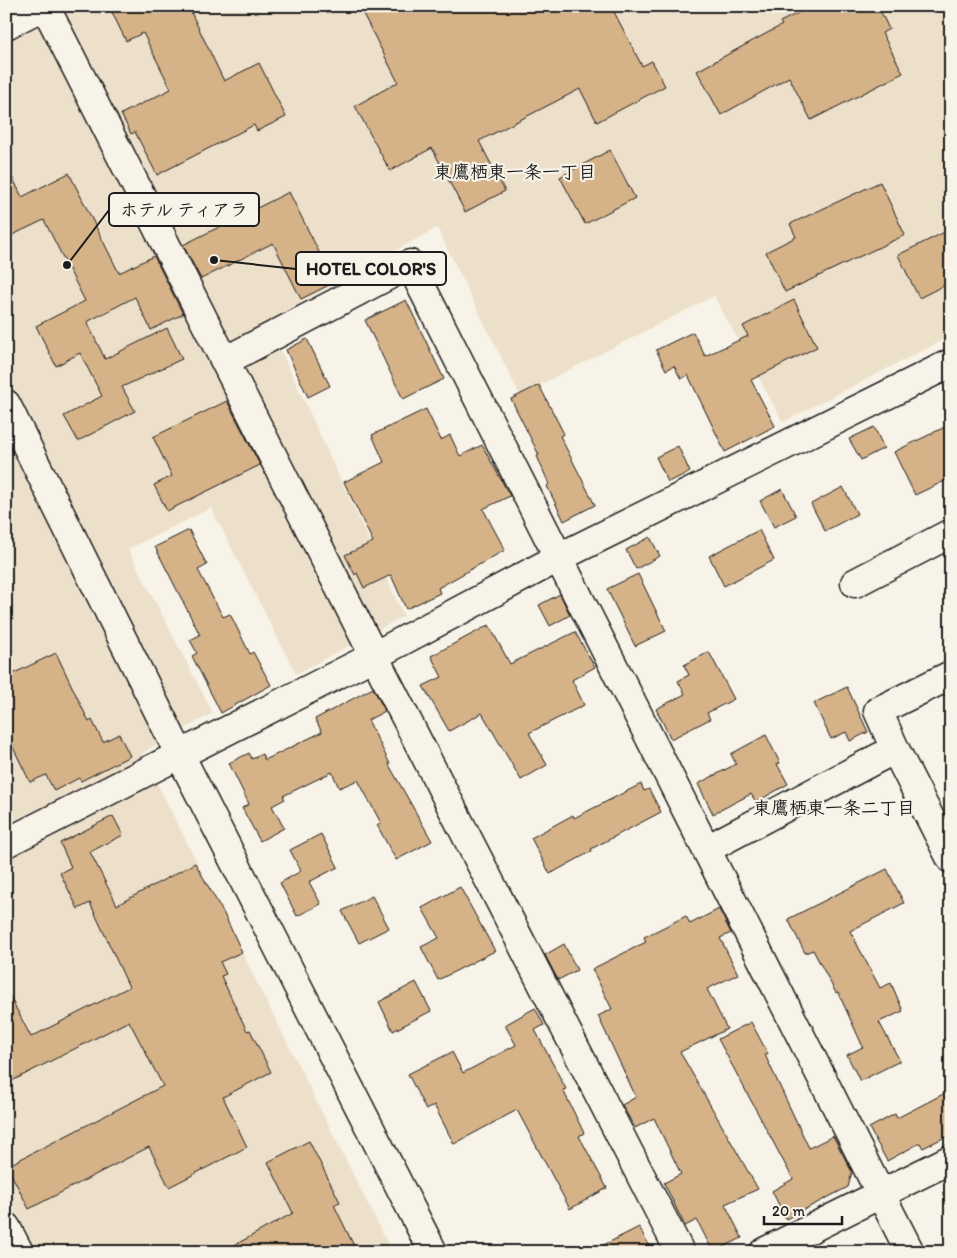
<svg xmlns="http://www.w3.org/2000/svg" width="957" height="1258" viewBox="0 0 957 1258" font-family="Itim,'Klee One',sans-serif">
  <style>
    .built { fill: #ede0cb }
    .building { fill: #d6b288; stroke: #1c1c1c }
    .lines { fill: none; stroke-linecap: round; stroke-linejoin: round }
    .minor-casing { stroke: #1c1c1c; stroke-width: 31 }
    .minor { stroke: #f7f3e8; stroke-width: 28 }
    .labels { text-anchor: middle; dominant-baseline: central; stroke-width: 4.5; stroke-linejoin: round; paint-order: stroke }
    .neighbourhood-label { font-size: 18px; font-weight: bold; fill: #1c1c1c; stroke: #f7f3e8 }
    .leader { fill: none; stroke: #1c1c1c; stroke-width: 2 }
    .callout-dot { fill: #1c1c1c; stroke: #f7f3e8; stroke-width: 2 }
    .callout { fill: #f7f3e8; stroke: #1c1c1c; stroke-width: 2 }
    .callout-label { font-size: 18px; text-anchor: middle; font-weight: bold; fill: #1c1c1c }
  </style>
  <rect width="100%" height="100%" fill="#f7f3e8"/>
  <filter id="ink" filterUnits="userSpaceOnUse"><feTurbulence type="fractalNoise" baseFrequency=".02" numOctaves="2"/><feDisplacementMap in="SourceGraphic" scale="10" xChannelSelector="R" yChannelSelector="G"/><feConvolveMatrix kernelMatrix="1 2 1 2 8 2 1 2 1" color-interpolation-filters="sRGB"/></filter>
  <g filter="url(#ink)">
    <path class="built" d="M6 6H951V336L783 422 714 296 520 395 437 228 267 321 404 616 296 674 211 508 128 549 213 713 142 753 392 1252H6Z"/>
    <path class="building" d="M109 6H188L224 81 259 63 286 117 257 131 254 125 157 175 135 132 131 134 121 114 171 89 143 33 126 41Z
      M359 6H611L642 66 652 61 665 86 597 122 580 89 479 141 505 191 465 212 432 148 390 171 355 106 398 82Z
      M812 6H878L889 29 882 33 903 73 811 120 789 77 721 115 697 71 782 25 780 22Z
      M610 150 635 198 585 224 560 177Z
      M6 164 22 197 69 173 119 273 154 256 183 314 151 330 135 297 87 322 105 359 167 328 182 359 122 387 135 411 78 441 64 416 102 396 80 353 56 366 36 326 85 301 44 220 6 238Z
      M880 182 905 235 785 292 766 252 796 237 790 224Z
      M289 192 331 276 328 278 331 284 301 299 273 243 201 279 183 245Z
      M951 229V282L919 298 898 255Z
      M406 300 444 379 403 399 365 320Z
      M794 300 817 347 751 380 775 426 725 452 688 375 681 379 674 366 666 370 656 350 693 332 705 356 748 336 743 326Z
      M307 339 330 386 308 397 286 350Z
      M539 385 564 434 560 436 595 505 564 521 547 486 549 484 537 456 539 455 511 399Z
      M227 401 260 465 167 511 154 485 172 476 153 437Z
      M426 409 441 440 450 435 460 456 482 445 510 496 483 509 505 550 438 588 440 593 406 609 391 575 364 588 357 573 355 575 345 555 373 542 344 482 384 462 372 435Z
      M951 424V478L915 495 894 452Z
      M874 427 884 448 861 460 849 439Z
      M678 446 690 472 668 482 656 457Z
      M843 487 857 514 825 531 811 504Z
      M782 489 796 516 774 527 760 501Z
      M189 530 207 565 198 570 223 617 230 614 250 654 253 652 271 685 221 713 192 656 197 653 190 640 200 635 155 547Z
      M759 530 774 560 724 586 709 556Z
      M650 537 660 556 636 569 626 550Z
      M638 574 666 631 635 646 607 589Z
      M560 594 570 615 550 626 539 605Z
      M489 625 510 664 575 632 595 667 572 680 584 705 529 733 547 765 521 780 482 713 449 731 423 686 442 677 431 656Z
      M709 652 734 699 707 713 710 719 671 739 656 709 685 694 678 681 689 675 684 665Z
      M56 653 89 722 92 720 103 742 119 734 130 756 81 781 79 778 54 791 46 775 30 782 6 733V677Z
      M847 687 868 732 850 741 846 732 831 739 814 703Z
      M373 688 385 711 368 720 390 764 389 765 432 841 396 860 377 825 381 823 358 780 339 788 332 772 283 796 285 799 272 806 284 828 260 841 242 808 249 804 229 763 249 753 252 759 262 754 265 760 322 732 315 719Z
      M766 735 780 763 777 764 788 784 756 802 751 794 713 814 698 784 736 764 731 754Z
      M641 784 644 791 649 789 661 812 591 849 592 851 550 874 531 838 573 815 574 818Z
      M113 816 123 835 90 852 117 905 195 863 224 914 242 952 220 962 226 974 221 976 247 1031 250 1030 271 1072 223 1097 247 1147 169 1187 149 1147 29 1209 7 1166 163 1086 129 1021 6 1084V989L31 1037 129 987 90 903 78 909 60 873 71 867 60 843Z
      M321 834 338 867 309 882 321 904 297 916 280 883 301 871 290 850Z
      M887 869 904 903 850 931 880 988 891 983 903 1011 879 1022 900 1061 860 1081 847 1055 863 1047 838 992 836 993 813 950 805 953 788 919Z
      M460 887 495 951 438 980 421 947 439 938 422 908Z
      M372 896 389 928 359 943 342 911Z
      M719 909 731 933 720 938 738 974 707 989 727 1029 680 1052 758 1189 725 1204 742 1238 713 1252 697 1220 685 1226 664 1183 681 1174 654 1118 635 1128 622 1105 636 1097 598 1016 612 1009 592 969 646 942 644 937 686 916 690 924Z
      M564 944 577 970 558 980 545 955Z
      M416 982 431 1011 393 1031 379 1002Z
      M535 1008 544 1025 535 1030 566 1089 563 1090 584 1133 579 1136 607 1188 570 1209 517 1110 454 1144 434 1105 426 1110 408 1074 452 1052 463 1073 516 1045 505 1025Z
      M751 1022 768 1054 765 1055 809 1148 833 1136 852 1172 848 1187 786 1219 772 1191 793 1179 718 1039Z
      M951 1090V1134L923 1148 920 1143 887 1161 869 1128 895 1114 897 1118Z
      M309 1141 340 1202 334 1205 357 1252H222L293 1213 268 1162Z
      M639 1227 652 1252H590Z"/>
    <g class="lines">
      <defs>
        <path id="minor" d="M45 6 374 656 680 1252
          M6 25 43 6
          M225 361 410 264 910 1252
          M6 404 180 755 433 1252
          M855 583 951 533
          M951 675 878 711 895 749 951 859
          M6 843 374 656 558 558 951 363
          M707 849 895 749
          M6 1227 19 1252
          M764 1252 951 1159"/>
      </defs>
      <use href="#minor" class="minor-casing"/>
      <use href="#minor" class="minor"/>
    </g>
  </g>
  <g class="labels">
    <g class="neighbourhood-label">
      <text x="515" y="172">東鷹栖東一条一丁目</text>
      <text x="834" y="808">東鷹栖東一条二丁目</text>
    </g>
  </g>
  <path class="leader" d="M67 265L109 210M214 260L296 269"/>
  <g class="callout-dot">
    <circle cx="67" cy="265" r="5"/>
    <circle cx="214" cy="260" r="5"/>
  </g>
  <g class="callout">
    <rect x="109" y="193" width="150" height="33" rx="5"/>
    <rect x="296" y="252" width="150" height="33" rx="5"/>
  </g>
  <g class="callout-label">
    <text x="184" y="216">ホテル ティアラ</text>
    <text x="371" y="275">HOTEL COLOR'S</text>
  </g>
  <rect width="957" height="1258" fill="none" stroke="#f7f3e8" stroke-width="25"/>
  <rect x="12" y="12" width="932" height="1233" fill="none" stroke="#1c1c1c" stroke-width="2" filter="url(#ink)"/>
  <path d="M764 1216v8h78v-8" fill="none" stroke="#1c1c1c" stroke-width="2.5"/>
  <text x="772" y="1216" font-size="15" fill="#1c1c1c" stroke="#f7f3e8" stroke-width="4" paint-order="stroke">20 m</text>
</svg>
